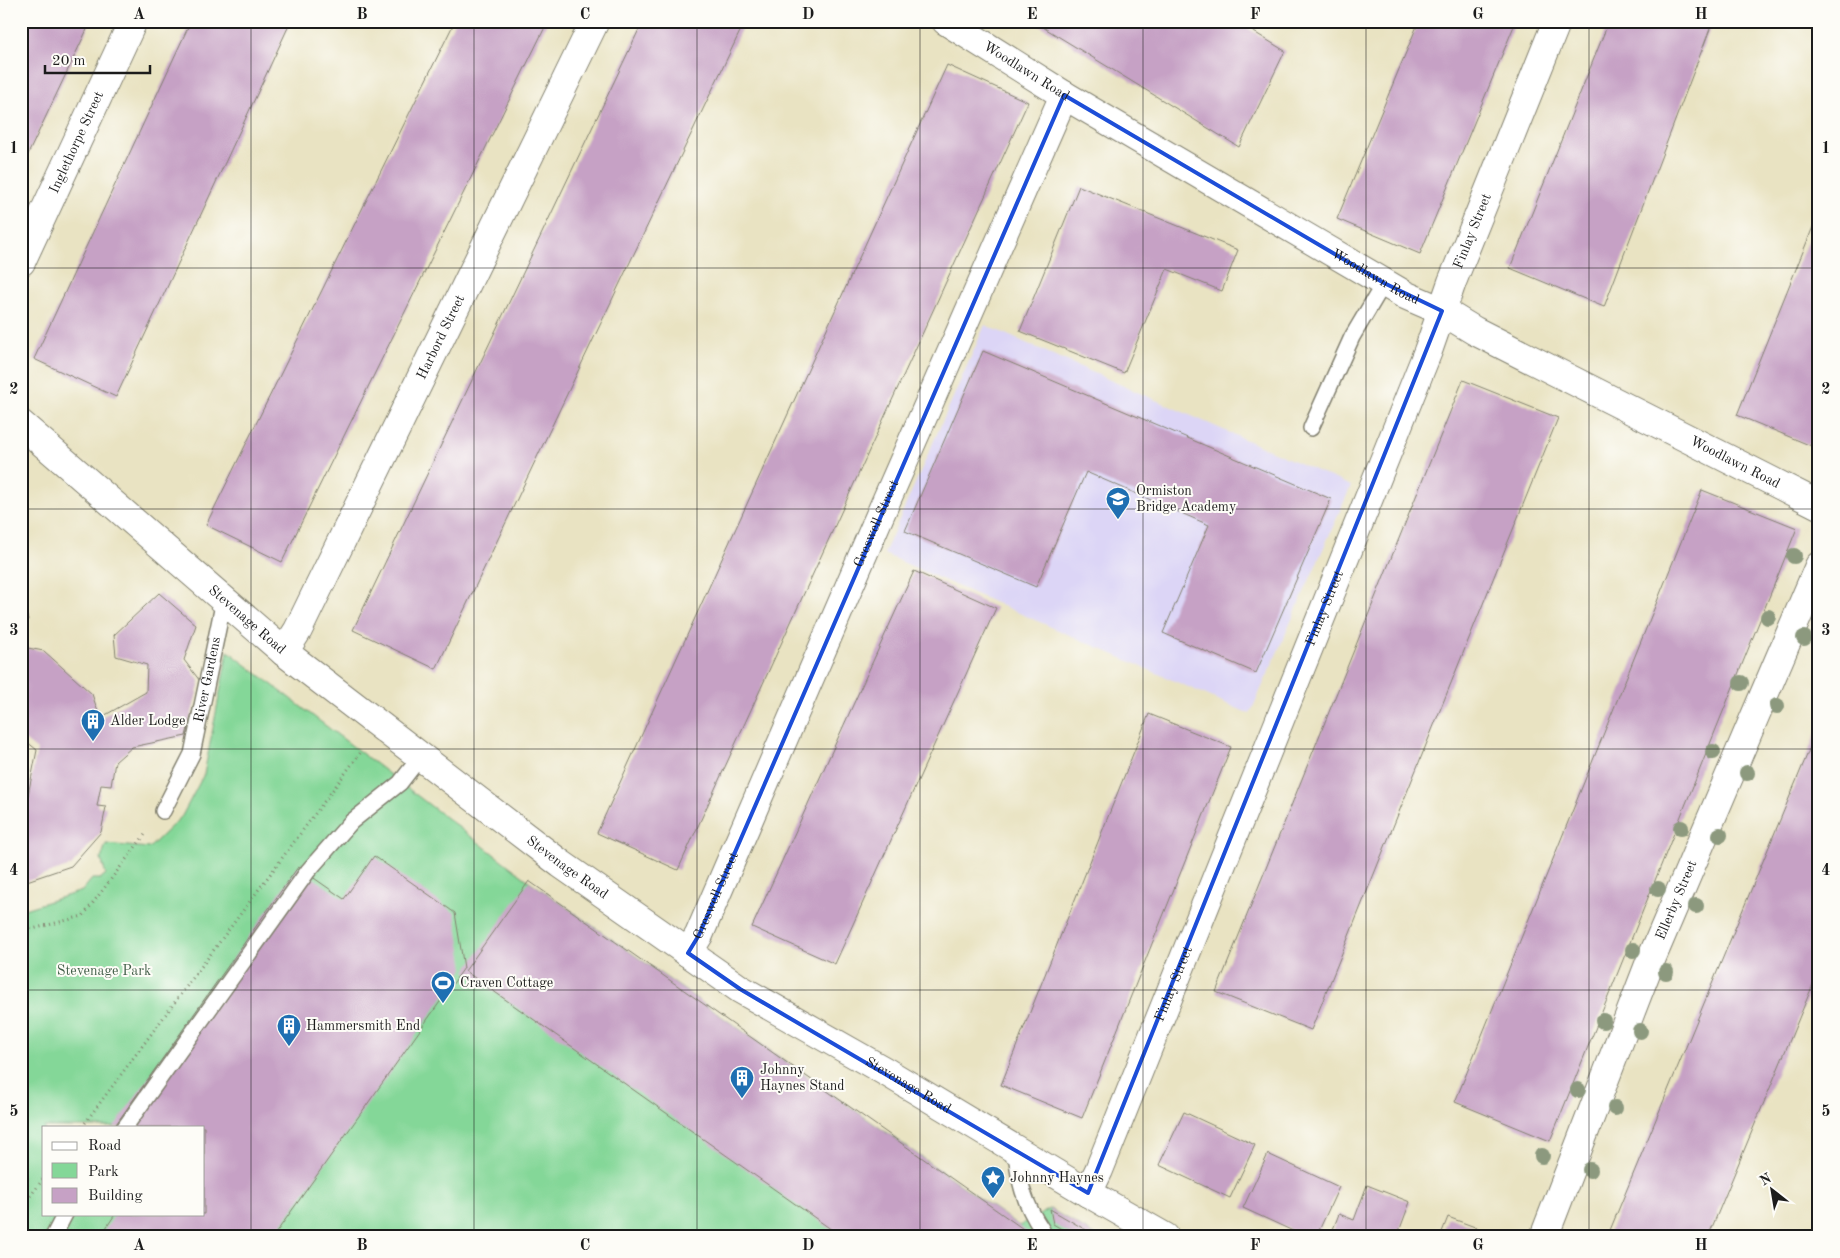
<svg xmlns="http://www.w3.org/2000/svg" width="1840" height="1258" viewBox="0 0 1840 1258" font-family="'Old Standard TT',serif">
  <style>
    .built { fill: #dcd5f6 }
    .green { fill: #84d798; stroke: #507a5a; fill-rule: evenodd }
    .building { fill: #c6a1c5 }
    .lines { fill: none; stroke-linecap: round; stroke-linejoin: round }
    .lane-casing { stroke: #82806f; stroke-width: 18 }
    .street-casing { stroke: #82806f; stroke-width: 30 }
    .path { stroke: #82806f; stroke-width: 3; stroke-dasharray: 1 4; stroke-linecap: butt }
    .lane { stroke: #fff; stroke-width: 15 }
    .street { stroke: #fff; stroke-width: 28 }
    .tree { fill: #8c997e }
    .marked { fill: none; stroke: #1d4ed8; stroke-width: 4; stroke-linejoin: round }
    .grid { fill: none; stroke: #1c1c1c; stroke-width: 1; stroke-opacity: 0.55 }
    .labels { text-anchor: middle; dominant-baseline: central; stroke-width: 4; stroke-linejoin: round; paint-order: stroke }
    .street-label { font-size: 14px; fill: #1c1c1c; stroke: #fdfcf7 }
    .poi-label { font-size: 14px; fill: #1c1c1c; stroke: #fdfcf7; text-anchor: start }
    .park-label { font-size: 14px; fill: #405d47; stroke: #fdfcf7 }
    .neatline { fill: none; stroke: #1c1c1c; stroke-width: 2 }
    .grid-label { font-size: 16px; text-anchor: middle; font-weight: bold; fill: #1c1c1c }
  </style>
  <rect width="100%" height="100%" fill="#fdfcf7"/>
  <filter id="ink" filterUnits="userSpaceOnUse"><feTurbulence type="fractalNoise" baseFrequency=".02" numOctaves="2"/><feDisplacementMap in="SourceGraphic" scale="10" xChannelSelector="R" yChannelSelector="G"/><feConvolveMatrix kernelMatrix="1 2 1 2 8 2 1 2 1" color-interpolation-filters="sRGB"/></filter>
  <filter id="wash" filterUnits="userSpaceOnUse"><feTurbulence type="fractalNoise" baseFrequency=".0096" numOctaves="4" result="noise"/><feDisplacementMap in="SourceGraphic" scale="20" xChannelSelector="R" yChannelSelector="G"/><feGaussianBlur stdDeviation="1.12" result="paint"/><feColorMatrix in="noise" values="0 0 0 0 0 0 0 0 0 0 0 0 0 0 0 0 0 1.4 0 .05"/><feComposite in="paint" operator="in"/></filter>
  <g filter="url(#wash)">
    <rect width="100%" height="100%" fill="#e9e3c2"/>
    <path class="built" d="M985 325 1351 486 1250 714 884 554Z"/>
    <path class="green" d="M228 651 529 881 1019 1226 1050 1209 1098 1237H21V910L82 891 92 879H100L106 874 101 859 106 844 149 848 182 816 204 774ZM44 1127H204V1214H44Z"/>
    <g id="blocks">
      <path class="building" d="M21 21H91L21 169Z
        M191 21H291L116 397 34 359Z
        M455 21H548L282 562 206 525Z
        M643 21H745L436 669 353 630Z
        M1033 21H1236L1285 51 1239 147Z
        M1419 21H1516L1420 254 1337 219Z
        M1609 21H1713L1604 307 1510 268Z
        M947 65 1028 102 678 870 597 833Z
        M1079 186 1238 250 1222 291 1167 269 1124 373 1020 331Z
        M1819 212V434L1814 447 1737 415Z
        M983 351 1331 499 1256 673 1163 633 1209 525 1086 472 1036 587 905 531Z
        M1463 380 1558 418 1311 1030 1216 992Z
        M1702 490 1797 528 1550 1141 1455 1102Z
        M914 571 996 608 835 964 752 927Z
        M159 593 196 625 184 660 200 681 186 736 132 747 115 762 111 786 101 785 97 806 106 807 101 832 71 866 21 883V810L26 805 37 750 21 737V601L28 619 22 647 44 651 92 694 100 718 146 692 147 665 116 656 114 635Z
        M1149 714 1231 747 1082 1118 1001 1085Z
        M1819 726V970L1708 1237H1613L1608 1235Z
        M374 856 455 913 464 968 273 1237H100L114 1216 112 1214H204V1127H114L298 867 344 899Z
        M529 881 1019 1226 1034 1237H842L465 971Z
        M1184 1112 1255 1145 1230 1198 1159 1165Z
        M1268 1154 1339 1187 1316 1237H1306L1243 1208Z
        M1367 1185 1410 1202 1398 1234 1404 1237H1330L1339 1214 1354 1220Z
        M1050 1209 1098 1237H1075L1053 1224Z
        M1448 1217 1491 1233 1489 1237H1440Z"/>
    </g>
  </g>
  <g filter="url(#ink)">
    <use href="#blocks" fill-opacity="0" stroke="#82806f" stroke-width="1"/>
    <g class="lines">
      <defs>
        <g id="lane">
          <path d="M1311 428 1352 337 1384 283"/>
          <path id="s1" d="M163 811 192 754 224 600"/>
          <path d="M125 1127 308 871 351 822 400 783 421 756"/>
          <path d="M1016 1149C1018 1181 1024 1203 1042 1230"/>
          <path d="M53 1237 65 1214"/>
        </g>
        <g id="street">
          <path id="s2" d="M946 21 1064 95 1405 295 1442 311 1475 331 1819 505"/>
          <path id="s3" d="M21 262 133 21"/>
          <path id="s4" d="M21 424 284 652 561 864 740 989 888 1073 1088 1193 1165 1237"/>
          <path id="s5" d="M284 652 298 630 595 21"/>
          <path id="s6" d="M688 953 699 935 880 515 1064 95"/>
          <path id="s7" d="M1088 1193 1099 1170 1428 351 1452 282 1557 21"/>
          <path id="s8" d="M1544 1237 1650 962 1819 566"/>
        </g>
      </defs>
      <use href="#lane" class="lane-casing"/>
      <use href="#street" class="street-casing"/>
      <path class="path" d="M21 751 25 755 21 775
        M21 932 83 916 147 832
        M82 1127 361 752
        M21 1208 44 1178"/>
      <use href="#lane" class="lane"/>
      <use href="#street" class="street"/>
    </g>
    <g class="tree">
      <circle cx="1794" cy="556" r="8"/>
      <circle cx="1768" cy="617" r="8"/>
      <circle cx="1804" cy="638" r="8"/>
      <circle cx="1741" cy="683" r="8"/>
      <circle cx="1777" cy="706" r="8"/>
      <circle cx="1713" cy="752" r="8"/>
      <circle cx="1747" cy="773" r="8"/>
      <circle cx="1681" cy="828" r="8"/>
      <circle cx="1720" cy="835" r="8"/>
      <circle cx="1658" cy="889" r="8"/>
      <circle cx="1696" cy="906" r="8"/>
      <circle cx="1633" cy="950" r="8"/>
      <circle cx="1666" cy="972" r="8"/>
      <circle cx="1603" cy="1021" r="8"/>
      <circle cx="1640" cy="1031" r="8"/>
      <circle cx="1578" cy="1090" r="8"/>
      <circle cx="1615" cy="1108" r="8"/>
      <circle cx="1542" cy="1156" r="8"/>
      <circle cx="1590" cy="1170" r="8"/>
    </g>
  </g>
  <path class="marked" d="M1064 95 1384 283 1442 311 1088 1193 740 989 688 953 699 935Z"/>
  <path class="grid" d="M251 21V1237M474 21V1237M697 21V1237M920 21V1237M1143 21V1237M1366 21V1237M1589 21V1237M21 268H1819M21 509H1819M21 749H1819M21 990H1819"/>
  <defs>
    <symbol id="school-pin" viewBox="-11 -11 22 30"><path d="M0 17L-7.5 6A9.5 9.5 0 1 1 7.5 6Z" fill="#1f6fb2" stroke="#fdfcf7"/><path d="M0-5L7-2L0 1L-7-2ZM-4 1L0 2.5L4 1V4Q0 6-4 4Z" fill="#fff"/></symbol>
    <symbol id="building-pin" viewBox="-11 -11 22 30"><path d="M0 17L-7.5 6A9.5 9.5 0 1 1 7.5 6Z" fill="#1f6fb2" stroke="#fdfcf7"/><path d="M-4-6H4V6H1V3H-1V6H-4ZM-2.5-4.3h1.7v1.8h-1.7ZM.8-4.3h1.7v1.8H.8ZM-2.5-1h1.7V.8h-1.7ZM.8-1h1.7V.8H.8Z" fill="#fff"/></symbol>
    <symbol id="stadium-pin" viewBox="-11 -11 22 30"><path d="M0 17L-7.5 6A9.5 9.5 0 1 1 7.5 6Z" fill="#1f6fb2" stroke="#fdfcf7"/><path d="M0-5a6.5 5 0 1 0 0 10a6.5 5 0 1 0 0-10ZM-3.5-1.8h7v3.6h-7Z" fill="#fff"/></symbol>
    <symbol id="sight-pin" viewBox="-11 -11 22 30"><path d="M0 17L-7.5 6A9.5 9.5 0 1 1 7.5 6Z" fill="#1f6fb2" stroke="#fdfcf7"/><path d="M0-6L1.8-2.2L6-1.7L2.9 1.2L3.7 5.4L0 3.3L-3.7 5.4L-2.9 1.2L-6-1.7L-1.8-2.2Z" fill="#fff"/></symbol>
  </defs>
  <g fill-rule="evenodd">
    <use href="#school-pin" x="1104" y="485" width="28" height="38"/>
    <use href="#building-pin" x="79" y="707" width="28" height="38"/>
    <use href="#stadium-pin" x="429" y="969" width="28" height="38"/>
    <use href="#building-pin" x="275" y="1012" width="28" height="38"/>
    <use href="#building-pin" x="728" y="1064" width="28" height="38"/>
    <use href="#sight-pin" x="979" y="1164" width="28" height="38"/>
  </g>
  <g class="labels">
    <g class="street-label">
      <text stroke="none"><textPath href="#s2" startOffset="95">Woodlawn Road</textPath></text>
      <text stroke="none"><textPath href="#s3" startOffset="132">Inglethorpe Street</textPath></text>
      <text stroke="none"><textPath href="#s7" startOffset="1036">Finlay Street</textPath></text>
      <text stroke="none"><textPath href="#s2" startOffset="500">Woodlawn Road</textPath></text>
      <text stroke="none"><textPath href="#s5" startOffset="352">Harbord Street</textPath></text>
      <text stroke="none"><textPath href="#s2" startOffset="905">Woodlawn Road</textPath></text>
      <text stroke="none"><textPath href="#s6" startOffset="469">Greswell Street</textPath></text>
      <text stroke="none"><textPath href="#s7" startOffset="631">Finlay Street</textPath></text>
      <text stroke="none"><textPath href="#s4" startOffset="299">Stevenage Road</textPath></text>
      <text stroke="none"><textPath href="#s1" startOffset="140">River Gardens</textPath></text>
      <text stroke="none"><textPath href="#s4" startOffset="704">Stevenage Road</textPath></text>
      <text stroke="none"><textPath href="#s6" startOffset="64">Greswell Street</textPath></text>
      <text stroke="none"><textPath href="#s8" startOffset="362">Ellerby Street</textPath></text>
      <text stroke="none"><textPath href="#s7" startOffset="226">Finlay Street</textPath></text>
      <text stroke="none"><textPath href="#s4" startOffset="1109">Stevenage Road</textPath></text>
    </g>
    <g class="poi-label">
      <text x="1136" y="491">Ormiston<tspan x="1136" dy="16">Bridge Academy</tspan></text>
      <text x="110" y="721">Alder Lodge</text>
      <text x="460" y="983">Craven Cottage</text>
      <text x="306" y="1026">Hammersmith End</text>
      <text x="760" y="1070">Johnny<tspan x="760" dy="16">Haynes Stand</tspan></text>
      <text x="1010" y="1178">Johnny Haynes</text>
    </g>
    <g class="park-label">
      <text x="104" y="971">Stevenage Park</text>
    </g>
  </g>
  <rect width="1840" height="1258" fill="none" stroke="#fdfcf7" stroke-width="55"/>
  <rect x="42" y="1126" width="162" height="90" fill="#fdfcf7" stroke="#a3a29f"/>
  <rect x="52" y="1142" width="25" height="8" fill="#ffffff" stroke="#a3a29f"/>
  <text x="88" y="1150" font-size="15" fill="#1c1c1c">Road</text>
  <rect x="52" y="1163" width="25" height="15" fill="#84d798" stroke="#a3a29f"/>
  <text x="88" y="1176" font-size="15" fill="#1c1c1c">Park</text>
  <rect x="52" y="1188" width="25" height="15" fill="#c6a1c5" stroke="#a3a29f"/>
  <text x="88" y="1200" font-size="15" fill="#1c1c1c">Building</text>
  <g transform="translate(1772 1190) rotate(329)" stroke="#fdfcf7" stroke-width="4" paint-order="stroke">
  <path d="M0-4L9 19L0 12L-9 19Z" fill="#1c1c1c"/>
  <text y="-8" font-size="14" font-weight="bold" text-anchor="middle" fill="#1c1c1c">N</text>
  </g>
  <path d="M45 65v8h105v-8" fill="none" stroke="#1c1c1c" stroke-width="2.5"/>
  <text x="52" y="65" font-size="15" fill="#1c1c1c" stroke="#fdfcf7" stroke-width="4" paint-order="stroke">20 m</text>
  <rect x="28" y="28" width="1784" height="1202" class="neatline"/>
  <g class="grid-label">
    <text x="139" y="19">A</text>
    <text x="362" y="19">B</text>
    <text x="585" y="19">C</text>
    <text x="808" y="19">D</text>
    <text x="1032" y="19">E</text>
    <text x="1255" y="19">F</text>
    <text x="1478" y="19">G</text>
    <text x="1701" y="19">H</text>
    <text x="14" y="153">1</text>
    <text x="1826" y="153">1</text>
    <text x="14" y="394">2</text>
    <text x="1826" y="394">2</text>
    <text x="14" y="635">3</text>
    <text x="1826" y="635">3</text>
    <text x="14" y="875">4</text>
    <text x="1826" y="875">4</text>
    <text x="14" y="1116">5</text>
    <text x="1826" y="1116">5</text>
    <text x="139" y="1250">A</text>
    <text x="362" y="1250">B</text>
    <text x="585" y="1250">C</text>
    <text x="808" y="1250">D</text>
    <text x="1032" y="1250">E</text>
    <text x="1255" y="1250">F</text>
    <text x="1478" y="1250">G</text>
    <text x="1701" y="1250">H</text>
  </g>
</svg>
